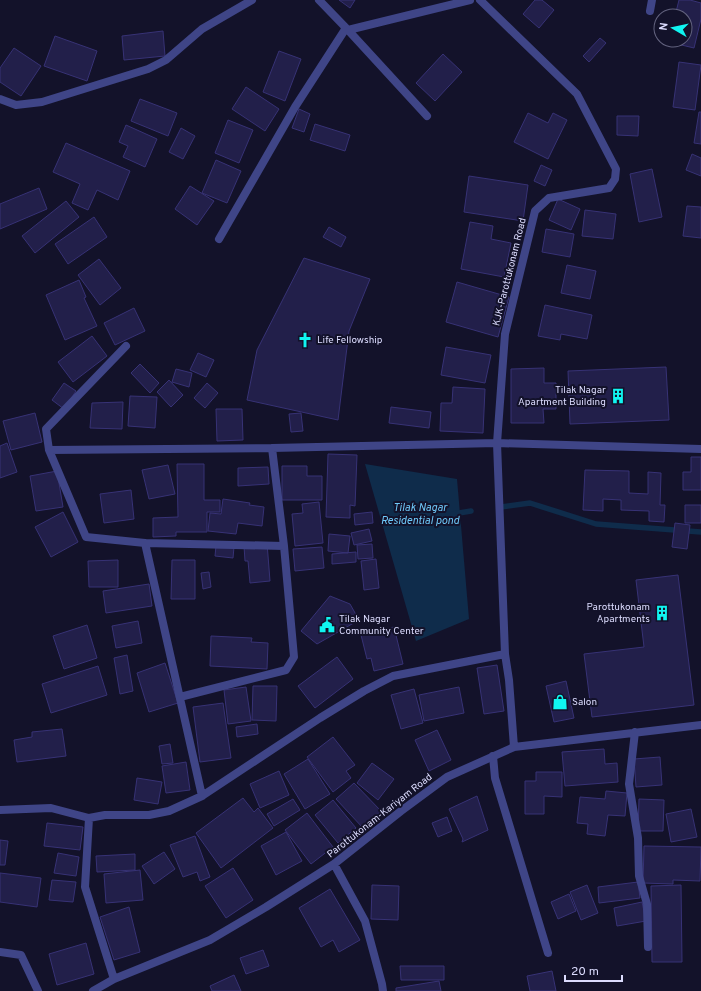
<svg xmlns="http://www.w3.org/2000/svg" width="701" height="991" viewBox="0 0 701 991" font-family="Overpass,sans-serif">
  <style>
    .water { fill: #0f2c4b }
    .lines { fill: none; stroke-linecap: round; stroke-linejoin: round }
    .stream { stroke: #0f2c4b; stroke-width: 5.5 }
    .building { fill: #221f4a; stroke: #373275 }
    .service { stroke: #3f4587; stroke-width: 8 }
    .minor { stroke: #3f4587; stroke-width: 8 }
    .labels { text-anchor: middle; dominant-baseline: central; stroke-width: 4; stroke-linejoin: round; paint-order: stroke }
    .street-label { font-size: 10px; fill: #dcdcfe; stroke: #13122a }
    .poi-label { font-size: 10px; fill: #dcdcfe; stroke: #13122a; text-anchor: start }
    .water-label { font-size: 11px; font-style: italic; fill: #6fc9f9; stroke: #13122a }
  </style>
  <rect width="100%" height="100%" fill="#13122a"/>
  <path class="water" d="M365 464 457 479 469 619 416 641Z"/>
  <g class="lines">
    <path class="stream" d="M501 507 530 503 596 524 701 532
      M453 514 471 511"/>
  </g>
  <path class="building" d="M339 0H355L350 8Z
    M535 0H542L554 10 539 28 523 14Z
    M679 0H690L701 3V19L694 48 669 42 670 40H685V16H675Z
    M163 31 165 56 124 60 122 36Z
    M55 36 97 51 87 81 44 66Z
    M600 38 606 43 589 62 583 56Z
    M14 48 41 66 21 96 0 82V68Z
    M279 51 301 59 285 101 263 92Z
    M443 54 462 72 435 101 416 83Z
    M679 62 701 65 695 110 673 107Z
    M246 87 279 109 265 131 232 109Z
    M140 99 177 113 168 136 131 121Z
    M299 109 310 114 304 132 292 128Z
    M699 112H701V144L694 143Z
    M528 113 548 123 553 113 567 120 548 159 514 142Z
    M617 116H639L638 136 617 135Z
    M228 120 253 130 239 163 215 153Z
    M315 124 350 135 345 151 310 140Z
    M126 125 157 139 145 167 123 157 128 146 119 142Z
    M181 128 195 136 183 159 169 152Z
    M66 143 130 171 118 200 97 190 88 210 72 203 80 184 53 172Z
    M692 154 701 158V176L686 170Z
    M216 160 241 171 227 203 202 193Z
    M541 165 552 170 545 186 534 181Z
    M652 169 662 217 639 222 630 174Z
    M469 176 528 185 523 221 464 212Z
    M190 186 214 201 197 225 175 209Z
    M39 188 47 209 0 229V204Z
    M558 199 580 209 571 230 549 220Z
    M66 201 79 217 35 253 22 236Z
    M687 206 701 207V238L683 236Z
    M585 210 616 214 613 239 582 236Z
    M94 217 107 237 68 264 55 244Z
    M470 222 493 226 491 239 511 243 504 277 461 269Z
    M329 227 346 237 341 247 323 237Z
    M546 229 574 234 570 257 542 252Z
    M304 258 370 279 349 331 338 420 247 400 257 350Z
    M99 259 121 288 100 305 78 275Z
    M567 265 596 271 590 299 561 293Z
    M79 280 86 297 84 298 97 326 65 340 46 295Z
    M457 282 509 297 498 337 446 322Z
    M545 305 592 315 587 339 561 334 560 340 538 336Z
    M134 308 145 331 115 345 104 323Z
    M92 336 107 356 73 382 58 362Z
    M446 347 491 355 485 383 441 375Z
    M198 353 214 360 206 377 190 370Z
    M140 364 159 383 150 393 131 373Z
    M666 367 669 420 570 424 568 371Z
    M544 368V383H556V409H543L544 423H511V369Z
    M176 369 192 373 189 387 172 382Z
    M169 380 183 395 171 407 157 392Z
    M64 383 76 391 64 409 52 400Z
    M207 383 218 393 205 408 194 398Z
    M453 387 485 389 483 433 440 431 441 403H452Z
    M130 396 157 397 155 428 128 426Z
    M123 402 122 429 90 428 92 403Z
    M391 407 431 412 429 428 389 423Z
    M216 409H242L243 440 217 441Z
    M35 413 42 442 11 450 3 421Z
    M301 413 303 431 291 432 289 414Z
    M7 443 17 472 0 478V446Z
    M328 454 357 455 355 506 350 505V518L326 517Z
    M691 457H701V490H683V472H691Z
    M177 464H204V500H220V512H207V532H176V536L153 537V518L178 517Z
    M168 465 175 494 149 499 142 470Z
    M282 466H307V476H322V500H282Z
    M268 467 269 484 238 486V468Z
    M585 470 629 471V493L648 494V472L661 473 660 505H665L664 522 649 521V511L621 510V500L603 499V511L583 510Z
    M57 471 63 507 36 511 30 476Z
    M131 490 134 519 104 523 100 494Z
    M223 499 250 503 249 505 264 507 262 526 238 523 236 534 208 531 210 513 221 514Z
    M319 502 323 543 295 546 292 514 303 513 302 504Z
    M685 505H701V523H685Z
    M63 512 78 542 51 557 35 527Z
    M372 512 373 523 355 525 354 514Z
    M675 523 690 525 687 549 672 547Z
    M369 529 372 541 354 545 351 533Z
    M329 534 350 536 348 553 328 551Z
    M267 543 270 581 250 583 248 561H245L244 546Z
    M372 544 373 558 358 559 357 545Z
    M216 546 234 547 233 558 215 556Z
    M322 547 324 568 295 571 293 549Z
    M356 552V562L332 564V554Z
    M376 559 379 588 364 590 361 561Z
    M118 560V587H89L88 561Z
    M172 560H195V599H171Z
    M209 572 211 587 203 589 201 573Z
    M678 575 694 705 592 717 584 654 644 647 636 580Z
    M149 584 152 606 106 613 103 591Z
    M330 596 350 604 359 620 317 644 301 631Z
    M138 621 142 643 116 648 112 626Z
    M87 625 97 658 64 669 53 636Z
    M394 627 403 664 374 671 371 658 367 659 361 635Z
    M211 636 252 638 251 642 268 643 267 669 210 666Z
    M127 655 133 691 120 694 114 658Z
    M337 657 353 679 315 708 298 686Z
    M165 663 178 703 149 712 137 673Z
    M497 665 504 711 484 714 477 668Z
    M98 666 107 695 51 713 42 684Z
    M566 681 574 718 554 722 546 686Z
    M253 686H277L276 721 252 720Z
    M246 687 251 721 228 724 224 690Z
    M459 687 464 713 424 721 419 695Z
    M414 689 423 723 401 729 391 695Z
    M223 703 231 758 200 762 193 707Z
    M257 724 258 734 237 737 236 727Z
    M62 729 66 756 17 762 14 740 32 737V732Z
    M437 730 451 760 429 771 415 740Z
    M333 737 355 765 346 771 351 778 333 792 307 757Z
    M170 744 173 763 162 764 159 746Z
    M604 749 605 764 617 763 618 782 565 786 562 752Z
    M660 757 662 785 636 787 634 759Z
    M308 759 330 794 305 809 284 774Z
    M186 762 190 790 166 793 162 766Z
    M372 763 394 779 378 800 357 783Z
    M279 771 289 795 260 808 250 784Z
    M536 772H562V797L544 796V814H525V781H536Z
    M137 778 162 782 158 804 134 800Z
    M354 783 381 811 363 828 336 799Z
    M606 791 627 793 625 816 608 815 605 836 587 834 588 824 577 823 580 797 605 799Z
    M477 796 488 830 462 842 463 839 449 809Z
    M243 798 254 812 258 808 273 828 221 868 196 833Z
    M293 799 300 810 274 826 267 814Z
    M639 799 664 800 663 831H638Z
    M333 800 356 828 338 843 315 815Z
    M691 809 697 837 671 842 666 814Z
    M307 813 333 847 311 864 285 830Z
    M447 817 452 831 438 837 432 823Z
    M47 823 83 827 80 850 44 846Z
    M286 832 302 861 276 875 261 846Z
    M195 836 210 877 200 881 197 872 183 877 170 845Z
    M0 840 8 841 5 865H0Z
    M644 846 701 847 700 881 673 880V884L643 883Z
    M164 852 175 869 154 884 142 866Z
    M58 853 79 857 76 876 54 873Z
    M135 854V870L97 872 96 856Z
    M233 868 253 900 226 918 205 886Z
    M140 870 143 900 106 903 104 874Z
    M0 873 41 878 37 907 0 902Z
    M52 880 76 882 73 902 49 900Z
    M638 882 640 898 599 903 598 887Z
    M372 885 399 886 398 920 371 919Z
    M587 885 598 913 581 920 570 892Z
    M681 885 682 962H652L651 886Z
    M330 889 360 940 339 952 333 940 321 947 299 908Z
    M569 894 576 911 558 919 551 902Z
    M642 902 646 921 617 926 614 908Z
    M129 907 140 952 114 960 100 917Z
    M86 943 94 974 57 985 49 954Z
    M263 950 269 966 246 974 240 958Z
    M400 966H444V980H401Z
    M552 971 556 991H530L527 976Z
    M234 975 241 991H212L210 986Z
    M439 981 441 991H396V988Z"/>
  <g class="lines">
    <path class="service" d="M650 11 652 0
      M493 756 495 778 548 953"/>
    <path class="minor" d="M319 0 348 30 470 0
      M348 30 427 116
      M0 99 16 105 42 102 148 69 166 60 202 29 252 0
      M219 239 295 107 346 28
      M126 346 46 429 49 450 272 448
      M49 450 86 537 145 543
      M180 697 286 670 294 657 284 546 272 448 497 443 505 334 535 211 549 198 609 188 615 179 616 169 577 94 480 0
      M635 732 629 784 638 838 639 876 647 904 648 947
      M514 747 509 680 505 654 497 443 701 449
      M202 796 145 543 284 546
      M0 810 51 808 89 818 105 815H149L169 811 202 796 320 718 364 691 393 676 505 654
      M89 818 85 887 114 979
      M334 864 365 921 382 984 383 991
      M0 952 21 955 38 991
      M93 991 114 979 210 940 266 907 334 864 401 811 447 777 514 747 701 725"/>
  </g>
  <defs>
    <symbol id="church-bare" viewBox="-9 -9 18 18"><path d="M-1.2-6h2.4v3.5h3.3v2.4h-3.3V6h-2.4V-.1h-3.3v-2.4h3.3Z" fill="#10f5f1" stroke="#13122a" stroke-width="2.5" paint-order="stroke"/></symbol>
    <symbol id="building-bare" viewBox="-9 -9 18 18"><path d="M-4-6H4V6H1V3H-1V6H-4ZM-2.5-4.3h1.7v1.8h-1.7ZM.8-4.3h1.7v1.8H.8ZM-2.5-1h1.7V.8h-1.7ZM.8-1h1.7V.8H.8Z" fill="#10f5f1" stroke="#13122a" stroke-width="2.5" paint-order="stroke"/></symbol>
    <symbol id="civic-bare" viewBox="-9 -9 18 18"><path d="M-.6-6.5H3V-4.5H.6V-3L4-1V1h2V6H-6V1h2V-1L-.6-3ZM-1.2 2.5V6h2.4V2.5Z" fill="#10f5f1" stroke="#13122a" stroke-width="2.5" paint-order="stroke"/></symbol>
    <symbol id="shop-bare" viewBox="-9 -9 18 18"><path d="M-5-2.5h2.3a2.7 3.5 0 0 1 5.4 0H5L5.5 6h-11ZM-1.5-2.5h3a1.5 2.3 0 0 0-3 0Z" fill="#10f5f1" stroke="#13122a" stroke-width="2.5" paint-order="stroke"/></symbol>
  </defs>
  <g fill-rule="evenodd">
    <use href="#church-bare" x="294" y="329" width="22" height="22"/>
    <use href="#building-bare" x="607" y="385" width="22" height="22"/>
    <use href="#building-bare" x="651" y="602" width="22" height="22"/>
    <use href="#civic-bare" x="316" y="614" width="22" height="22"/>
    <use href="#shop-bare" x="549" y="691" width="22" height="22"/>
  </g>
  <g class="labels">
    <g class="street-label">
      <text transform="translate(510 272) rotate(-76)">KJK-Parottukonam Road</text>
      <text transform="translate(380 816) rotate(-38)">Parottukonam-Kariyam Road</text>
    </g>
    <g class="poi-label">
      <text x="317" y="340">Life Fellowship</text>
      <text x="606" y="390" text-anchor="end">Tilak Nagar<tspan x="606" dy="12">Apartment Building</tspan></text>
      <text x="650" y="607" text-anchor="end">Parottukonam<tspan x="650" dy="12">Apartments</tspan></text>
      <text x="339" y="619">Tilak Nagar<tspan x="339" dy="12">Community Center</tspan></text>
      <text x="572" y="702">Salon</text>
    </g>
    <g class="water-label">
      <text x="420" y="508">Tilak Nagar<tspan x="420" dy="13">Residential pond</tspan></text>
    </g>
  </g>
  <g transform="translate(673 28) rotate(279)"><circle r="19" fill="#13122a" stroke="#63637f"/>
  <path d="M0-3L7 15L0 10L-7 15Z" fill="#10f5f1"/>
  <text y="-6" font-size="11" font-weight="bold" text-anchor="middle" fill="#dcdcfe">N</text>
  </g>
  <path d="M565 975v6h57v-6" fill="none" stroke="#dcdcfe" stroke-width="2"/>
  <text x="571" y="975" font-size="12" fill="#dcdcfe" stroke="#13122a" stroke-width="3" paint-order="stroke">20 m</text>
</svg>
